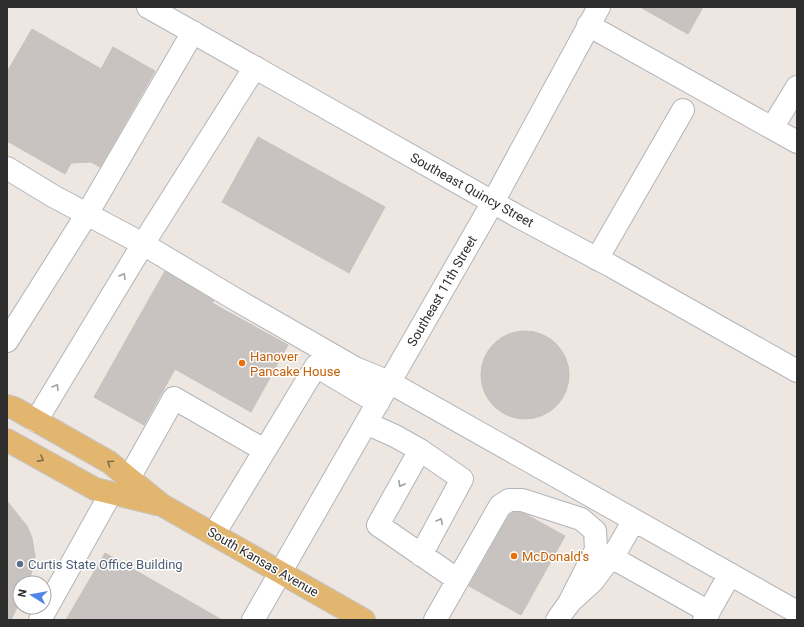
<svg xmlns="http://www.w3.org/2000/svg" width="804" height="627" viewBox="0 0 804 627" font-family="Roboto,sans-serif">
  <style>
    .building { fill: #c8c3c0; stroke: #c8c1ba }
    .lines { fill: none; stroke-linecap: round; stroke-linejoin: round }
    .minor-casing { stroke: #b1b5bb; stroke-width: 24 }
    .major-casing { stroke: #c4c4c4; stroke-width: 24 }
    .minor { stroke: #fff; stroke-width: 22 }
    .major { stroke: #e3b670; stroke-width: 22 }
    .oneway { stroke: #a0a0a0 }
    .oneway2 { stroke: #7f6b4b }
    .food-dot { fill: #e8710a; stroke: #fff; stroke-width: 1.5 }
    .service-dot { fill: #5c6f8a; stroke: #fff; stroke-width: 1.5 }
    .labels { text-anchor: middle; dominant-baseline: central; stroke-width: 3; stroke-linejoin: round; paint-order: stroke }
    .street-label { font-size: 13px; fill: #2d2d2d; stroke: #fff }
    .food-label { font-size: 13px; fill: #c56008; stroke: #fff; text-anchor: start }
    .service-label { font-size: 13px; fill: #4e5e75; stroke: #fff; text-anchor: start }
  </style>
  <rect width="100%" height="100%" fill="#ede6e1"/>
  <path class="building" d="M640 7H703L688 34Z
    M32 29 101 69 113 47 155 71 100 167 91 162 71 163 65 174 7 141V72Z
    M258 137 385 207 349 273 222 202Z
    M165 271 214 301 212 303 288 345 251 412 175 369 144 425 94 397Z
    M481 375a44 44 0 1 1 88 0a44 44 0 1 1-88 0Z
    M7 501 27 526 32 538 35 556 32 571 28 583H20V601L11 620H7Z
    M513 512H520L527 515 565 536 521 615 469 586 509 515Z
    M105 553 222 620H66Z"/>
  <g class="lines">
    <defs>
      <path id="minor" d="M148 7 519 217 611 266 797 371
        M588 25 797 142
        M255 67 143 244 235 299 355 368 389 382 797 612
        M772 128 797 87
        M7 168 53 196 143 244 36 421
        M597 259 683 110
        M7 341 87 214 193 32
        M366 423 395 436 420 450 462 479 421 555
        M420 450 378 525 458 580
        M129 478 174 398 264 450
        M214 534 316 366 378 403
        M611 557 709 612
        M40 620 111 493
        M253 620 493 202 599 7
        M435 620 500 506 509 500H522L581 519 595 531 596 550 568 605
        M557 620 569 603 592 582 611 557 618 548 634 520
        M704 620 730 574"/>
      <path id="major" d="M7 406 14 408 109 462 162 505 364 620
        M7 440 95 489 157 504"/>
    </defs>
    <use href="#minor" class="minor-casing"/>
    <use href="#major" class="major-casing"/>
    <use href="#minor" class="minor"/>
    <use href="#major" class="major"/>
  </g>
  <defs><path id="oneway-chevron" d="M-2-3.5L2.5 0L-2 3.5" fill="none" stroke-width="1.6" stroke-linecap="round" stroke-linejoin="round"/></defs>
  <g class="oneway">
    <use href="#oneway-chevron" transform="translate(123 276) rotate(-59)"/>
    <use href="#oneway-chevron" transform="translate(56 387) rotate(-59)"/>
    <use href="#oneway-chevron" transform="translate(401 484) rotate(119)"/>
    <use href="#oneway-chevron" transform="translate(440 521) rotate(-62)"/>
  </g>
  <g class="oneway2">
    <use href="#oneway-chevron" transform="translate(41 459) rotate(29)"/>
    <use href="#oneway-chevron" transform="translate(110 463) rotate(-145)"/>
  </g>
  <g class="food-dot">
    <circle cx="242" cy="363" r="4"/>
    <circle cx="514" cy="556" r="4"/>
  </g>
  <circle class="service-dot" cx="20" cy="564" r="4"/>
  <g class="labels">
    <g class="street-label">
      <text transform="translate(472 190) rotate(29)">Southeast Quincy Street</text>
      <text transform="translate(442 291) rotate(-60)">Southeast 11th Street</text>
      <text transform="translate(263 562) rotate(30)">South Kansas Avenue</text>
    </g>
    <g class="food-label">
      <text x="250" y="356">Hanover<tspan x="250" dy="15">Pancake House</tspan></text>
      <text x="522" y="556">McDonald's</text>
    </g>
    <g class="service-label">
      <text x="28" y="564">Curtis State Office Building</text>
    </g>
  </g>
  <rect width="804" height="627" fill="none" stroke="#2d2d2d" stroke-width="16"/>
  <g transform="translate(32 595) rotate(281)"><circle r="19" fill="#ffffff" stroke="#ababab"/>
  <path d="M0-3L7 15L0 10L-7 15Z" fill="#5385e7"/>
  <text y="-6" font-size="11" font-weight="bold" text-anchor="middle" fill="#2d2d2d">N</text>
  </g>
</svg>
